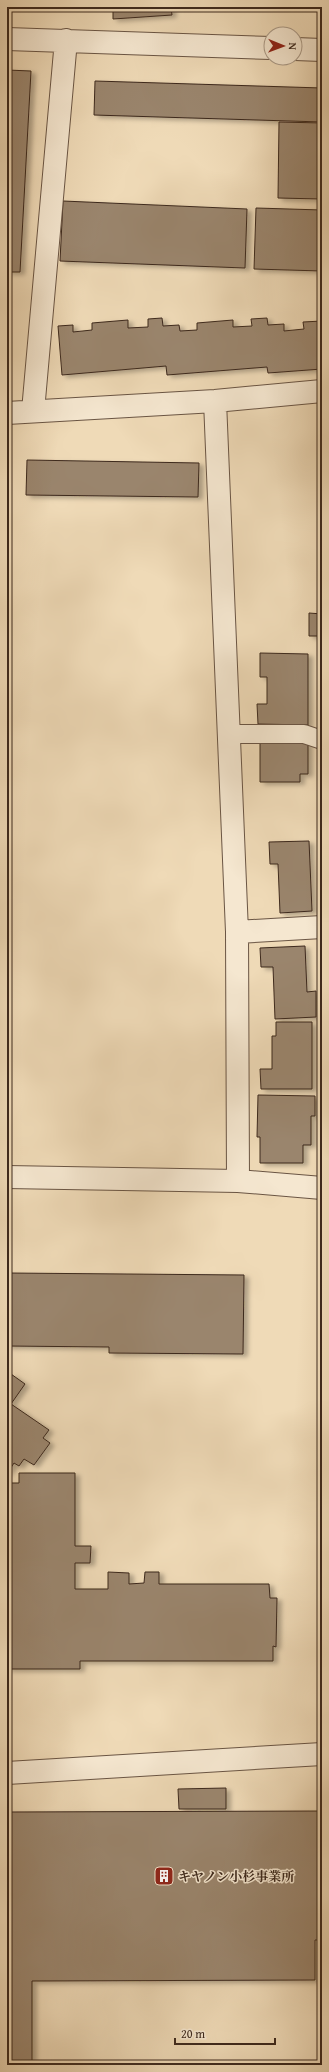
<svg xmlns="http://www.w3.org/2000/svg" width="329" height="2072" viewBox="0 0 329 2072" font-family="'Gentium Book Plus','Noto Serif JP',serif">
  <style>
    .building { fill: #9a856d; stroke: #3d291d; filter: url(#shadow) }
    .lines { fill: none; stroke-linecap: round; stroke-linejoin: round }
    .lane-casing { stroke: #6a5544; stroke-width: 20 }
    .street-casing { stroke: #6a5544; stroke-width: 24 }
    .lane { stroke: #f5e7d0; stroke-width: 18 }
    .street { stroke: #f5e7d0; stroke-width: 22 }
    .labels { text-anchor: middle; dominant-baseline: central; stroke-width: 3; stroke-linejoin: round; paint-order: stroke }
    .poi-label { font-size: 13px; font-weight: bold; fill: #3d291d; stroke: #f5e7d0; text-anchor: start }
  </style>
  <defs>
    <filter id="shadow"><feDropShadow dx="4.5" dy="2.5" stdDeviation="2" flood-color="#0004"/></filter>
  </defs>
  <rect width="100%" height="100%" fill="#efdab7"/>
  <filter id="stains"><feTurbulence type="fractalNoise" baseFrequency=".005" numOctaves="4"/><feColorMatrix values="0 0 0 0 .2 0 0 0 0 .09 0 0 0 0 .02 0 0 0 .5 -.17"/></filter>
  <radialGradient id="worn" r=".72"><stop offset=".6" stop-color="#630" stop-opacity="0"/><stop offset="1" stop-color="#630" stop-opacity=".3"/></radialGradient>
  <path class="building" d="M113 7H171L172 15 113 19Z
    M7 70 31 71 20 272H7Z
    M95 81 322 88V122L94 115Z
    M279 122 322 123V199L278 198Z
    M63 201 247 209 245 268 60 261Z
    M256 208 322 210V271L254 269Z
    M162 318 163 326 179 325 180 331 197 330V323L233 320V327L252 326 251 319 267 318 268 325 284 324V331L304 329 303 322 322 321V369L268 373 267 367 167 375 166 366 62 375 58 326 73 325V332L92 330V323L128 320V328L148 327V319Z
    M27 460 199 463 198 497 26 495Z
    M309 613 322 614V636H309Z
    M260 653 308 654V725L258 724 257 704H267V677H260Z
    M260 742H308V774H300V782H260Z
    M309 841 312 911 280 913 278 864H270L269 842Z
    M305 946 307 992 316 991V1017L275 1019 273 967H261L260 948Z
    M276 1022H312V1089H261L260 1069H272V1036H276Z
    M258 1095 315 1096V1116H311V1145H303V1163H260V1137H257Z
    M7 1273 244 1275 243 1354 109 1353V1347L7 1346Z
    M11 1374 25 1384 11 1404 49 1430 43 1438 50 1443 34 1465 24 1459 19 1466 14 1463 7 1474V1380Z
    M19 1473H75V1546H91L90 1563H75V1589H108V1572L129 1573V1584L144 1583 145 1572H159V1584H269L270 1598H277L276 1647 273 1646V1661H80V1669H7V1483H19Z
    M226 1788V1809H179L178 1789Z
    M322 1811V1940H315V1980L32 1981V2065H7V1812Z
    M319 1942H322V1976H318Z"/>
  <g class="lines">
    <defs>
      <path id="lane" d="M229 734H304L322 740"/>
      <path id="street" d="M7 39 271 48
        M295 49 322 50
        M215 401 237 932 238 1181
        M33 411 66 40
        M7 413 215 401 322 391
        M237 932 322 927
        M7 1177 238 1181 322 1188
        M7 1773 322 1754"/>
    </defs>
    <use href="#lane" class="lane-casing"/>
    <use href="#street" class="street-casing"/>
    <use href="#lane" class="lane"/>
    <use href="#street" class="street"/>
  </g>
  <defs>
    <symbol id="building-square" viewBox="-11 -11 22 22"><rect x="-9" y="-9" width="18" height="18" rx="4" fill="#8f2418" stroke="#f5e7d0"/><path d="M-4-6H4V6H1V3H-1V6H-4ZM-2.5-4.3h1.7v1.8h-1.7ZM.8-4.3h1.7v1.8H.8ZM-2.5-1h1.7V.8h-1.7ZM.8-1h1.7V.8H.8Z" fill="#fff"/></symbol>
  </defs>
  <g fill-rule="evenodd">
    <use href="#building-square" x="153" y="1865" width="22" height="22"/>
  </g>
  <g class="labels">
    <g class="poi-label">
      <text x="178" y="1876">キヤノン小杉事業所</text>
    </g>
  </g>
  <rect width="329" height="2072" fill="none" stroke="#efdab7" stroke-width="24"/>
  <rect x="8" y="8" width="313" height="2056" fill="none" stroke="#3d291d" stroke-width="2"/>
  <rect x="12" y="12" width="305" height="2048" fill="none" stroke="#3d291d"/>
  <g transform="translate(283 46) rotate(91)"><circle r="19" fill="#f5e7d0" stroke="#ab9b88"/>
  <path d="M0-3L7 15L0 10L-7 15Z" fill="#8f2418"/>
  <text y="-6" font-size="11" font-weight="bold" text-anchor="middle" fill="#3d291d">N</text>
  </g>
  <path d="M175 2038v6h100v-6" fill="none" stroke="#3d291d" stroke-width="2"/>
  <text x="181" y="2038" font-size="12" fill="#3d291d" stroke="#f5e7d0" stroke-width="3" paint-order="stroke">20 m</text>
  <rect width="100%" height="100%" filter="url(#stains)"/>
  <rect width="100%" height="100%" fill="url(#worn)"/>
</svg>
